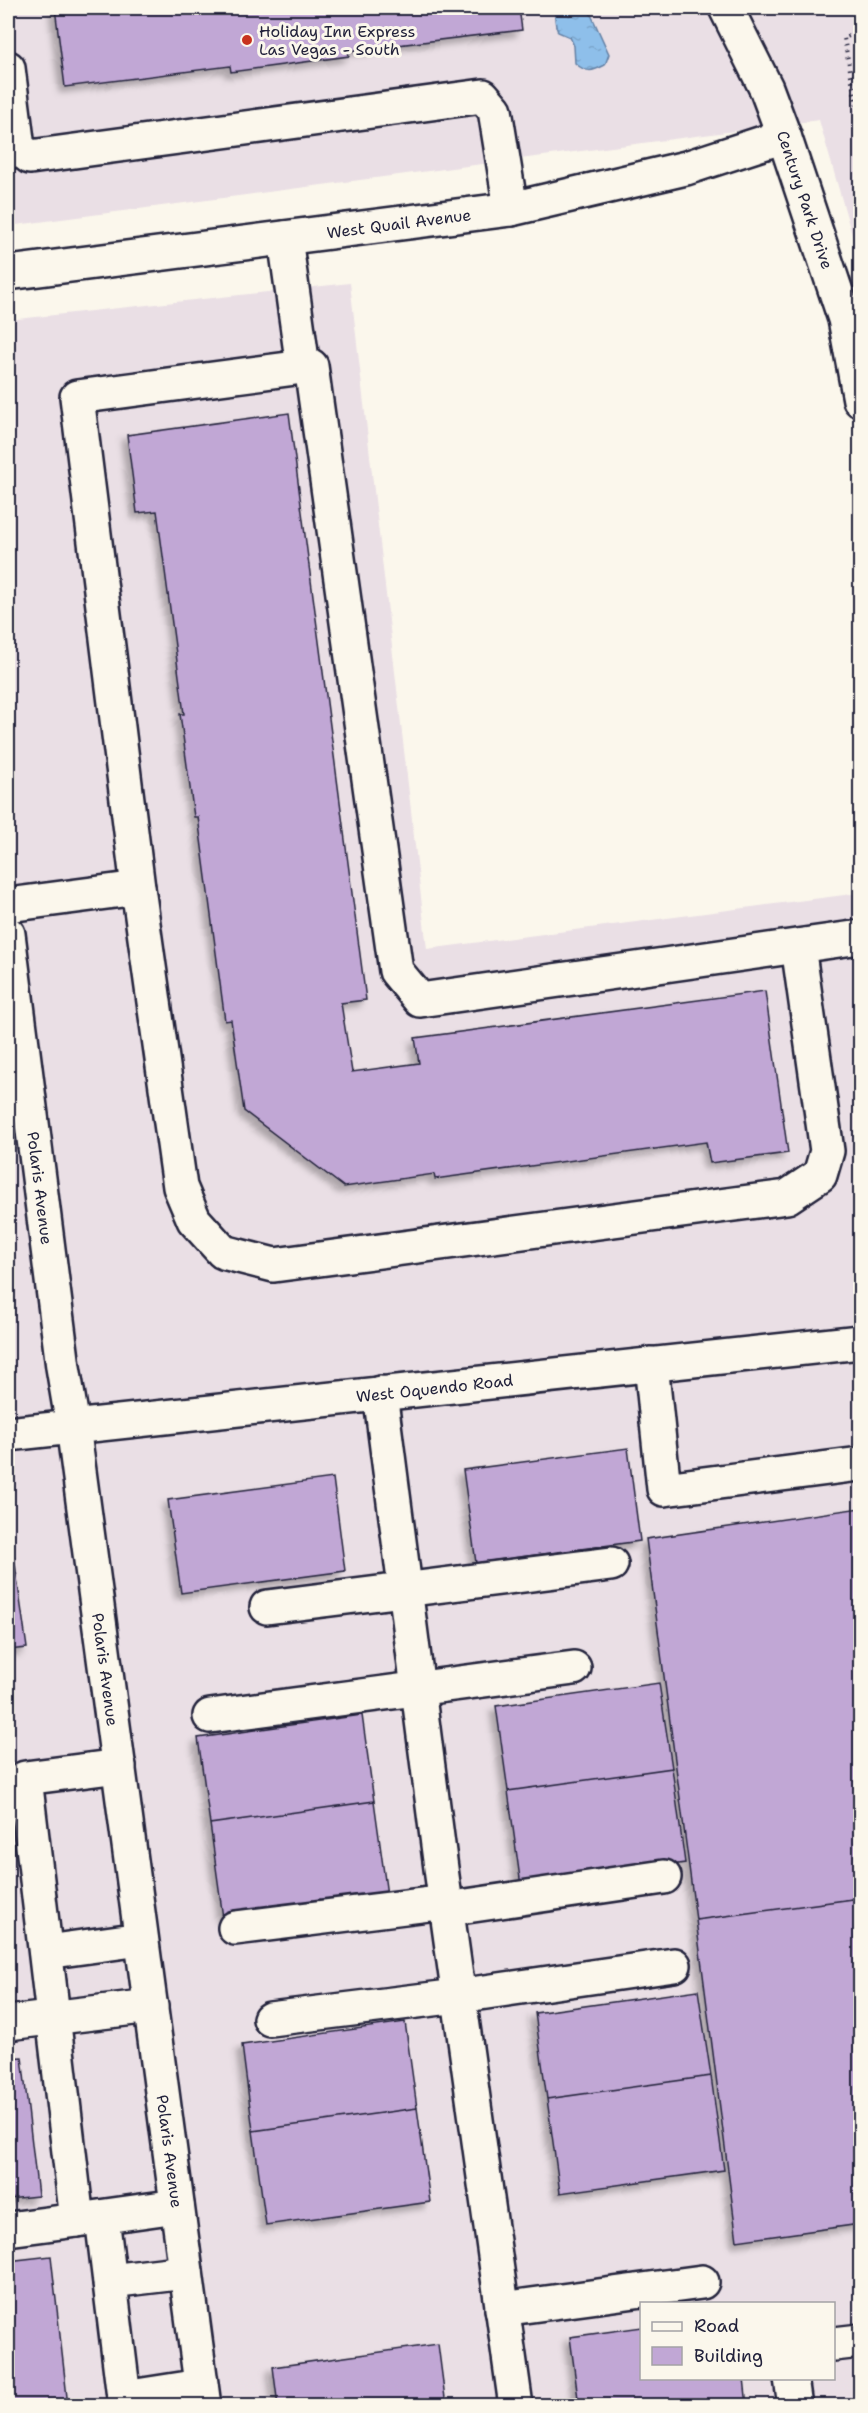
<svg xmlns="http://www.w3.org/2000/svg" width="868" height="2413" viewBox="0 0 868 2413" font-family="'Shantell Sans',sans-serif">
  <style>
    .built { fill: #eadfe5; fill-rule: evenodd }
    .water { fill: url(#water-ripples); stroke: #6380a4; stroke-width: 1.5 }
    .building { fill: #c1a7d5; stroke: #22223b; stroke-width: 1.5; filter: url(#shadow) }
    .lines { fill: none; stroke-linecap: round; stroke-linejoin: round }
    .minor-casing { stroke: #22223b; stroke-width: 38 }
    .path { stroke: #22223b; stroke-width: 4; stroke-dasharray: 1.5 4.5; stroke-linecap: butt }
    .minor { stroke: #fbf7ec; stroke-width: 33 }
    .poi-dot { fill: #c8321e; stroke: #fbf7ec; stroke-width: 2 }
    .labels { text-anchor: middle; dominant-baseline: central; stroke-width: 6; stroke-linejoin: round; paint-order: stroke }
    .poi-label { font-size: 16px; fill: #22223b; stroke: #fbf7ec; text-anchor: start }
    .street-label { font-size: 16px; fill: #22223b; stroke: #fbf7ec }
  </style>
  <defs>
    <pattern id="water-ripples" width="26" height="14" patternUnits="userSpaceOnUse" patternTransform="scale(1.5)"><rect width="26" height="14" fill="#8ebfea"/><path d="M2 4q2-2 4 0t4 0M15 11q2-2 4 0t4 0" fill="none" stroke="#7aa4ca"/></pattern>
    <filter id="shadow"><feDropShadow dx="-5.5" dy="5.5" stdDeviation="3" flood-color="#0004"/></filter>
  </defs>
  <rect width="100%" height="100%" fill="#fbf7ec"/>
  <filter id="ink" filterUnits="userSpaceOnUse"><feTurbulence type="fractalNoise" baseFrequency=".0167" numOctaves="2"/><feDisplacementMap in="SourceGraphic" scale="12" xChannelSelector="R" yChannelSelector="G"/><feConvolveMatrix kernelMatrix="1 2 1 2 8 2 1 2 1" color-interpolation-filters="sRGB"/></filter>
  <g filter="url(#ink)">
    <path class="built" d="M8 8H860V263L819 120 8 226Z
      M350 283 427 949 860 893V2405H8V320ZM642 2304H834V2378H642Z"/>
    <path class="water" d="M558 8H588L609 54 605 65C592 72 586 73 575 63L574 46 570 37 558 32C555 25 553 14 558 8Z"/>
    <path class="building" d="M55 8H519L522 30 348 51 349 56 231 72 230 66 65 87Z
      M289 413 366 1000 341 1003 352 1072 419 1063 415 1038 765 991 788 1153 710 1163 706 1142 435 1179 434 1174 344 1187 244 1111 231 1020 225 1021 198 817H194L180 714H184L157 511 137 513 127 435Z
      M628 1448 640 1541 476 1563 463 1470Z
      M333 1478 345 1571 181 1593 168 1500Z
      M860 1508V1898L696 1920 646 1539Z
      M8 1553 14 1557 27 1648 8 1650Z
      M659 1683 672 1768 508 1791 496 1706Z
      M362 1715 374 1801 210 1824 198 1738Z
      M672 1768 685 1863 521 1886 508 1791Z
      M374 1801 387 1895 223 1918 210 1824Z
      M860 1898V2224L737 2241 696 1920Z
      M698 1990 711 2076 547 2099 535 2013Z
      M405 2022 417 2108 253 2131 242 2045Z
      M22 2057 38 2196 8 2199V2058Z
      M711 2076 724 2170 560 2193 547 2099Z
      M417 2108 430 2202 266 2225 253 2131Z
      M51 2256 68 2406H8V2261Z
      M642 2327V2378H744L747 2406H579L570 2337Z
      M438 2344 446 2406H278L273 2367Z"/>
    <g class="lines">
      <defs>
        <g id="minor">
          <path id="s1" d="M726 8 766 88 784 136 845 319 860 400"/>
          <path d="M8 68 18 148 30 157 483 96 495 110 511 209"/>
          <path id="s2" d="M8 273 511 209 686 168 784 136"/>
          <path d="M303 367 311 366 396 971 420 1000 860 937"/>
          <path d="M138 888 180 1187 194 1220 223 1252 274 1265 787 1197 820 1175 827 1151 798 946"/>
          <path d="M8 905 138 888 77 397 303 367 285 238"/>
          <path id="s3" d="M8 934 63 1367 73 1426 204 2406"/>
          <path d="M651 1364 664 1489 860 1464"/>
          <path d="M380 1393 442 1876 516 2406"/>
          <path id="s4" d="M8 1434 860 1342"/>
          <path d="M267 1607 611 1564"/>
          <path d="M210 1716 574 1668"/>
          <path d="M119 1766 25 1778 77 2220 177 2206"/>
          <path d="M446 1909 664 1877"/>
          <path d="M235 1928 445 1902"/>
          <path d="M46 1952 141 1939"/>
          <path d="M270 2019 458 1996 674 1965"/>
          <path d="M8 2023 151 2006"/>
          <path d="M102 2217 125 2406"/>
          <path d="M8 2229 77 2220"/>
          <path d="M110 2281 186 2272"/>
          <path d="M502 2309 702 2282"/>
          <path d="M834 2344 860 2341"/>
          <path d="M791 2378 795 2406"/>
          <path d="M124 2398 201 2386"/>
        </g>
      </defs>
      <use href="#minor" class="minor-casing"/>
      <path class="path" d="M860 32 844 38 860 124
        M853 208 860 205"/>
      <use href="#minor" class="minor"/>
    </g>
  </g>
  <circle class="poi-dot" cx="247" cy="40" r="6"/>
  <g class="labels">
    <g class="poi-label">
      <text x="259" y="31">Holiday Inn Express<tspan x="259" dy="18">Las Vegas - South</tspan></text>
    </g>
    <g class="street-label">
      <text stroke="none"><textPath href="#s1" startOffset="208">Century Park Drive</textPath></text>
      <text stroke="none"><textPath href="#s2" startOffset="394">West Quail Avenue</textPath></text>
      <text stroke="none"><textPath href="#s3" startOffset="256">Polaris Avenue</textPath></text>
      <text stroke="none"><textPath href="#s4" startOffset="429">West Oquendo Road</textPath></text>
      <text stroke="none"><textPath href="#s3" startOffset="742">Polaris Avenue</textPath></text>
      <text stroke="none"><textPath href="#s3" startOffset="1228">Polaris Avenue</textPath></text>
    </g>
  </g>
  <rect width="868" height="2413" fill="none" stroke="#fbf7ec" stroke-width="30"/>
  <rect x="15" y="15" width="838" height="2383" fill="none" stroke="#22223b" stroke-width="2" filter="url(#ink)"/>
  <rect x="640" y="2302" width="195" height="78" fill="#fbf7ec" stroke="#a4a2a5" stroke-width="1.5"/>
  <rect x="652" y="2322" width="30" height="9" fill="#fbf7ec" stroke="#a4a2a5" stroke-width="1.5"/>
  <text x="694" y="2332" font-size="18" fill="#22223b">Road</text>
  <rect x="652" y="2347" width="30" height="18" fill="#c1a7d5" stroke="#a4a2a5" stroke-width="1.5"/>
  <text x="694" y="2362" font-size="18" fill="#22223b">Building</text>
</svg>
